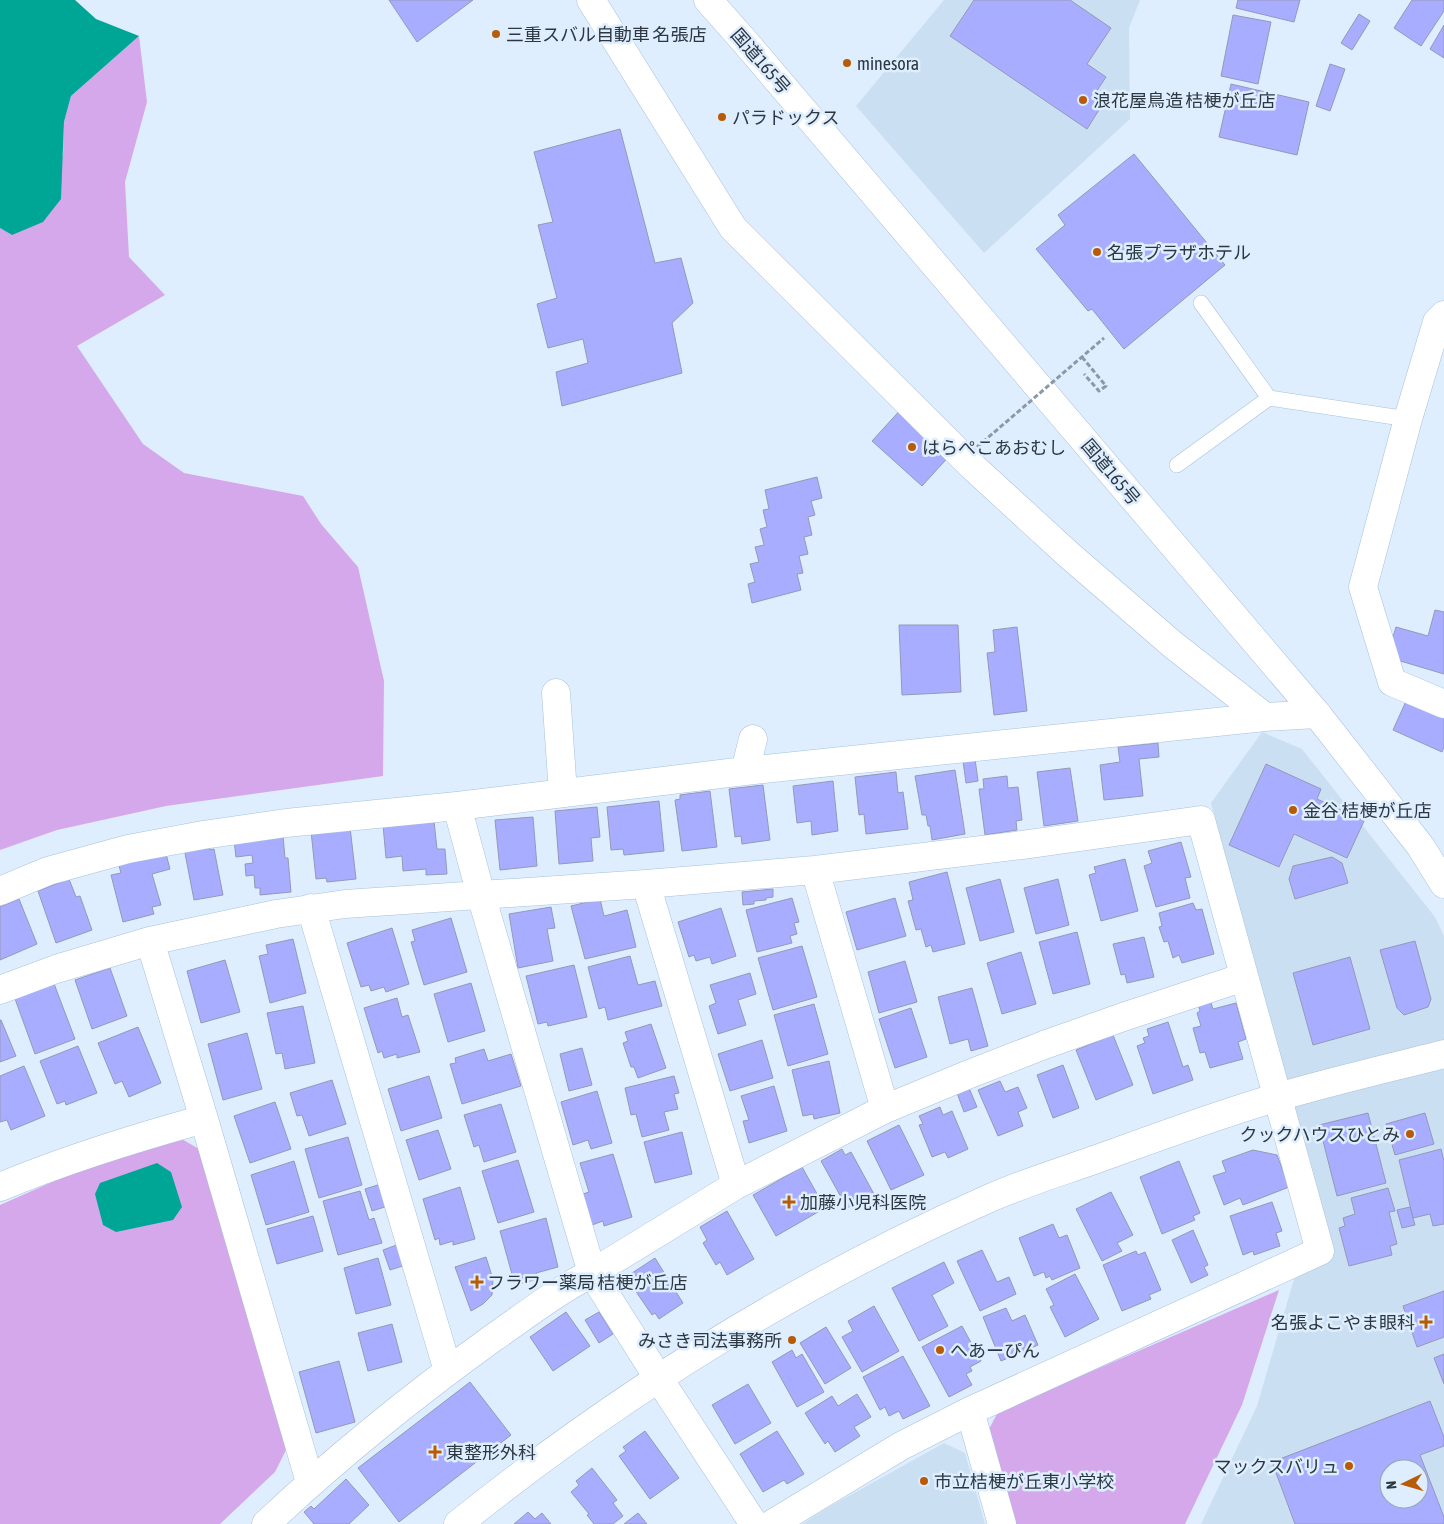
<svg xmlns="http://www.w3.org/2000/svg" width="1444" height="1524" viewBox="0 0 1444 1524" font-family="'Asap Condensed','Noto Sans JP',sans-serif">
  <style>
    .built { fill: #cbdff2; fill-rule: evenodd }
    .green { fill: #d5a8eb }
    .water { fill: #00a695 }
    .building { fill: #a9adff; stroke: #9598b7; fill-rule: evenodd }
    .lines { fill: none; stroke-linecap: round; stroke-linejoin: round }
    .lane-casing { stroke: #a7c1db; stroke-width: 16 }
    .street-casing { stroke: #a7c1db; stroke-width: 29 }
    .secondary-casing { stroke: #a7c1db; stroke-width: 29 }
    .highway-casing { stroke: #a7c1db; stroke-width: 29 }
    .path { stroke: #8b99a6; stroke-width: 3; stroke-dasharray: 5 2.5; stroke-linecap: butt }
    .lane { stroke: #fff; stroke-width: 15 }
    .street { stroke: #fff; stroke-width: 28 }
    .secondary { stroke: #fff; stroke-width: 28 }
    .highway { stroke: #fff; stroke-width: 28 }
    .path-bridge { stroke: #8b99a6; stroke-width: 3; stroke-dasharray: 5 2.5; stroke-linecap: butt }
    .poi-dot { fill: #b85b06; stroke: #deeefe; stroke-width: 2 }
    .labels { text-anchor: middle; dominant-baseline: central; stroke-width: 5; stroke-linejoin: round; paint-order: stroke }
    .poi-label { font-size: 18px; fill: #2c3741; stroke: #deeefe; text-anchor: start }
    .street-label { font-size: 18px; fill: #2c3741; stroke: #deeefe }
  </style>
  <rect width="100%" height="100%" fill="#deeefe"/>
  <path class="built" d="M944 0H1140L1129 28 1130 119 984 253 856 106Z
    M1262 732 1302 749 1435 917 1444 936V1524H1201L1257 1406 1294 1279 1332 1257 1277 1043 1211 803ZM1389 1469H1419V1499H1389Z
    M944 1443 965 1453 985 1524H802L827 1508Z"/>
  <path class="green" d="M139 36 147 102 125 182 129 257 165 295 77 346 143 444 184 473 303 496 321 524 358 567 384 681 383 776 166 806 57 830 0 850V228L12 235 63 155 64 122 71 96Z
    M180 1138 199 1149 287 1448 275 1472 220 1524H0V1205L84 1168Z
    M1279 1290 1242 1405 1185 1524H1015L988 1431 998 1412Z"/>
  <path class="water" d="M0 0H75L96 19 139 36 71 96 64 122 61 199 43 222 12 235 0 228Z
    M157 1163 171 1172 182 1207 173 1220 116 1232 103 1225 95 1194 100 1183Z"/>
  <path class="building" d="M389 0H473L417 42Z
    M974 0H1070L1111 28 1087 64 1106 77 1094 95 1104 102 1087 129 950 36Z
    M1238 0H1300L1294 22 1236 8Z
    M1412 0H1444V11L1421 46 1394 28Z
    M1359 14 1370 21 1352 50 1341 43Z
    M1233 15 1271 22 1258 84 1221 76Z
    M1444 25V58L1430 49Z
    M1330 64 1345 69 1330 111 1316 106Z
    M1231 84 1309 102 1297 155 1219 137Z
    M620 129 655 263 681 258 693 303 672 323 682 373 562 406 556 372 588 363 583 339 548 348 537 304 557 298 538 225 553 222 534 152Z
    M1134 154 1225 265 1124 349 1092 309 1088 311 1036 249 1065 225 1058 215Z
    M903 407 952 453 922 486 872 441Z
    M817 477 822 498 811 501 815 515 808 517 812 535 804 537 808 554 799 556 803 573 797 574 801 590 752 603 748 584 755 582 750 564 759 562 755 547 764 545 760 529 767 527 763 510 769 509 765 490Z
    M1435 610 1444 612V674L1387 657 1396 627 1428 636Z
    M899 625H958L961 692 902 695Z
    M1017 627 1027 711 994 715 987 653 995 652 993 630Z
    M1407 699 1444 716V747L1442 752 1393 730Z
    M1158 743 1159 757 1139 759 1143 796 1104 800 1100 765 1120 762 1118 747Z
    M975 759 978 781 966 783 963 761Z
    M1266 764 1321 789 1317 799 1364 821 1347 858 1294 834 1279 867 1229 845Z
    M1070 768 1078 821 1044 826 1037 772Z
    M955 770 965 834 932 840 930 826H928L926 815H922L915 776Z
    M896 772 898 793 903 792 908 829 866 834 864 814 859 815 855 777Z
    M1007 776 1008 788 1018 787 1022 820 1016 821 1017 830 985 835 979 789H984L983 779Z
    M833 781 838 831 812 835 811 821 797 823 793 786Z
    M763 785 770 840 742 844 741 836 735 837 729 789Z
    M710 791 717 847 682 851 675 800 680 799V795Z
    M659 801 664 851 624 855 623 849 611 850 607 807Z
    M597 807 600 837 591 838 593 861 559 864 555 811Z
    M533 817 537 866 500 870 495 820Z
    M434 821 437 849H445L447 874 426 875V869L403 871 402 856 386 858 383 825Z
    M350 827 356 879 327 882 326 878 316 879 311 831Z
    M283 836 285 858H288L291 892 260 895V888H255L254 875 246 876 245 864 253 863 252 855 236 857 234 840Z
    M1181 842 1191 877 1185 878 1190 898 1156 907 1144 866 1152 863 1148 851Z
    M209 844 210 850 214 849 223 895 194 900 184 848Z
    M165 850 170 869 152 874 161 905 152 907 154 914 123 922 111 875 121 873 118 862Z
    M1332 857 1342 863 1348 883 1295 899 1289 879 1293 866Z
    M1125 859 1138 911 1101 921 1089 875 1096 873 1094 867Z
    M947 872 965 944 933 952 931 945 926 947 921 929 916 930 908 901 913 900 909 882Z
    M69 879 76 897 80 896 92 930 56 943 38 891Z
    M1000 879 1014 932 980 941 966 888Z
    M1058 879 1069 925 1036 934 1024 888Z
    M773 889V897L766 898V900L754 901V904L743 905 742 892Z
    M792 898 799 922 794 923 797 934 790 936 792 943 757 952 746 910Z
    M895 898 906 936 857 950 846 912Z
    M19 899 37 944 0 960V907Z
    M600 899 604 916 627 910 636 947 585 959 571 906Z
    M1193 903 1196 910 1202 909 1214 954 1182 963 1179 955 1173 958 1168 941 1164 942 1159 927 1162 926 1159 913Z
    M551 907 555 928 547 929 553 961 518 968 509 914Z
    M721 908 736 956 712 964 710 957 696 961 694 955 689 957 678 922Z
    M451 918 467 972 424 985 411 942 415 941 412 930Z
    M392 928 409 984 386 992 384 987 371 991 369 985 361 987 347 943Z
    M1077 932 1090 984 1053 994 1039 942Z
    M1144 937 1154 977 1127 983 1125 974 1121 975 1113 944Z
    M293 939 306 993 270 1003 259 956 268 954 266 945Z
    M1415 941 1431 999 1428 1007 1404 1015 1397 1008 1380 950Z
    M802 946 817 997 773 1010 758 958Z
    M1021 952 1036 1004 1002 1014 987 963Z
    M630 956 638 985 655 981 662 1006 608 1020 605 1007 599 1009 588 967Z
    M1350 957 1370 1029 1313 1045 1293 973Z
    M225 960 240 1012 201 1023 187 971Z
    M905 961 917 1002 879 1013 868 972Z
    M574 965 587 1017 548 1026 547 1022 538 1024 526 976Z
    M110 968 127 1016 92 1029 75 980Z
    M750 973 756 994 738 1000 746 1025 718 1034 709 1006 716 1003 710 985Z
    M53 981 75 1039 35 1054 14 996Z
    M471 983 485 1031 448 1042 434 994Z
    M972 988 988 1046 971 1051 968 1039 950 1044 938 997Z
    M397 998 402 1017 408 1015 420 1052 397 1058V1054L384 1058 382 1051 378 1053 364 1008Z
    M1210 1000 1213 1009 1236 1003 1246 1039 1238 1042 1243 1059 1210 1068 1205 1052 1200 1053 1193 1028 1201 1026 1197 1013 1200 1011 1198 1003Z
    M814 1004 828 1054 788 1066 774 1015Z
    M303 1006 315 1063 285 1069 282 1053 276 1054 267 1013Z
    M911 1008 927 1057 895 1068 879 1019Z
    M0 1020H1L16 1056 0 1062Z
    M1168 1022 1183 1067 1188 1065 1193 1080 1153 1094 1137 1046 1145 1043 1143 1038 1149 1036 1147 1029Z
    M651 1024 666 1068 638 1078 634 1067H631L623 1043 628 1041 625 1032Z
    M138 1027 161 1083 129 1097 122 1081 115 1084 98 1043Z
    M247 1033 262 1089 223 1100 208 1044Z
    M1113 1035 1133 1085 1096 1100 1076 1050Z
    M762 1040 773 1078 730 1091 718 1054Z
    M78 1046 97 1093 66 1105 65 1101 57 1104 40 1061Z
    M582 1048 592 1085 569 1091 560 1054Z
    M484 1049 488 1061 511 1054 521 1086 462 1104 450 1064 456 1063 455 1058Z
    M829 1061 840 1113 814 1119 813 1114 803 1116 792 1070Z
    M1063 1065 1079 1108 1053 1118 1037 1075Z
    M24 1066 45 1116 11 1130 7 1120 0 1122V1076Z
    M429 1076 442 1118 401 1131 388 1089Z
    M674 1076 679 1093 674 1094 678 1109 664 1112 669 1130 642 1137 636 1114 631 1115 625 1088Z
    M332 1080 346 1124 309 1136 302 1115 297 1116 290 1093Z
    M1000 1081 1005 1092 1018 1087 1027 1108 1018 1112 1023 1126 998 1136 978 1090Z
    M774 1086 787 1131 749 1143 743 1121 749 1120 741 1096Z
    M969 1088 977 1107 964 1112 957 1093Z
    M597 1091 612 1143 591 1149 588 1140 573 1145 561 1102Z
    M275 1102 291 1149 250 1163 234 1116Z
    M501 1104 516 1152 484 1162 479 1145 474 1147 464 1115Z
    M940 1107 943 1115 952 1111 968 1149 948 1158 945 1152 932 1157 919 1125 923 1124 919 1116Z
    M1368 1113 1386 1183 1337 1196 1319 1125Z
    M1425 1113 1434 1144 1395 1155 1386 1124Z
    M899 1125 924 1175 891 1190 867 1141Z
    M438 1130 451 1169 419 1180 406 1140Z
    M682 1132 692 1174 655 1183 644 1142Z
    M348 1137 362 1185 319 1198 305 1149Z
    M842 1149 845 1155 851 1152 874 1194 847 1208 821 1161Z
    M1441 1149 1444 1161V1224L1433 1226 1430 1214 1413 1218 1399 1160Z
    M1253 1150 1277 1155 1289 1187 1243 1205 1240 1198 1224 1205 1213 1176 1226 1172 1222 1161Z
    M613 1154 632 1217 604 1226 603 1221 592 1225 583 1194 589 1192 580 1163Z
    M518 1160 534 1212 498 1223 482 1171Z
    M294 1161 309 1212 266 1225 251 1175Z
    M1179 1161 1200 1213 1193 1216 1195 1220 1162 1234 1140 1177Z
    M802 1167 825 1208 776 1236 753 1195Z
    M384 1183 391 1205 372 1211 365 1189Z
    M460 1187 475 1239 453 1245V1241L440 1245 439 1238 435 1240 423 1199Z
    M1388 1188 1395 1211 1389 1212 1397 1244 1390 1246 1392 1255 1349 1266 1339 1228 1345 1226 1343 1218 1355 1214 1351 1198Z
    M360 1191 369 1220 374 1218 382 1243 338 1255 323 1201Z
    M1111 1192 1133 1235 1117 1243 1122 1251 1102 1261 1076 1209Z
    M1272 1202 1282 1231 1276 1233 1280 1246 1254 1255 1253 1251 1243 1255 1230 1216Z
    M1410 1207 1415 1225 1402 1228 1397 1210Z
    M727 1211 754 1259 727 1275 720 1262 716 1265 703 1243 707 1240 700 1227Z
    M313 1216 323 1251 277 1264 267 1229Z
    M546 1218 558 1267 536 1273 538 1279 515 1285 500 1231Z
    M1053 1224 1059 1238 1067 1235 1080 1268 1052 1280 1050 1276 1046 1278 1044 1272 1034 1276 1019 1238Z
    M1193 1230 1208 1265 1204 1267 1208 1275 1191 1283 1172 1240Z
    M402 1243 409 1264 390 1270 383 1250Z
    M982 1250 997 1282 1009 1277 1016 1294 980 1311 957 1261Z
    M1136 1251 1138 1255 1145 1252 1161 1290 1149 1295 1151 1299 1122 1311 1103 1265Z
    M486 1257 493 1279 492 1295 483 1304 471 1311 455 1267Z
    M378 1258 391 1305 356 1314 344 1268Z
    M655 1258 683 1303 659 1319 655 1313 652 1315 626 1277Z
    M944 1262 954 1283 932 1295 948 1326 919 1341 892 1288Z
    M1075 1274 1099 1319 1065 1337 1050 1307 1054 1305 1046 1289Z
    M1444 1291V1337L1417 1347 1403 1306Z
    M874 1306 899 1351 862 1372 842 1337 853 1331 848 1321Z
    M1006 1308 1012 1321 1025 1315 1038 1345 1001 1361 983 1317Z
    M566 1312 590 1346 553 1371 530 1337Z
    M599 1312 613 1334 599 1343 585 1320Z
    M392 1324 402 1362 368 1371 358 1333Z
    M962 1326 981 1361 970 1367 972 1371 966 1374 972 1385 949 1397 922 1347Z
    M826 1327 851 1368 825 1384 800 1343Z
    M792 1350 796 1358 802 1354 824 1392 797 1407 772 1362Z
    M1444 1354V1384L1434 1358Z
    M903 1356 930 1406 903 1419 899 1411 889 1416 885 1407 880 1410 863 1377Z
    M339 1361 355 1422 316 1433 299 1372Z
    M470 1382 511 1435 399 1522 358 1468Z
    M748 1384 771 1423 735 1444 712 1405Z
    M857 1394 871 1417 854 1427 860 1436 835 1452 828 1441 825 1444 805 1413 832 1396 838 1406Z
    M1430 1401 1444 1437V1446L1420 1455 1444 1517V1524H1295L1272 1462ZM1389 1469H1419V1499H1389Z
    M645 1431 679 1478 650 1499 619 1456 626 1451 623 1447Z
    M777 1431 804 1474 787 1484 784 1480 763 1492 740 1454Z
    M592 1468 617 1500 613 1503 623 1516 613 1524H594L587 1515 589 1514 571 1492 579 1485 576 1481Z
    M346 1479 369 1505 349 1524H314L304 1512 311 1506 314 1509Z
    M528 1512 535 1519 542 1513 551 1524H514Z
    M638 1513 647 1524H624Z"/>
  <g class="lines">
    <defs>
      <path id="lane" d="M1201 303 1269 398 1408 419
        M1177 465 1269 398"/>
      <path id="street" d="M591 0 733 228 973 467 1069 555 1172 644 1265 717
        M1444 315 1437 322 1408 419 1363 587 1392 682 1444 704
        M556 693 563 793
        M745 771 753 739
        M457 806 481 895 592 1273 659 1379 754 1524
        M815 870 885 1109
        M646 884 736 1185
        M0 891 48 871 128 849 203 835 286 823 457 806 745 771 1265 717 1317 714
        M311 908 448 1371
        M150 941 204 1119 310 1482
        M0 990 56 969 150 941 276 914 345 904 646 884 815 870 1022 845 1201 820 1320 1251 970 1411 901 1446 772 1524
        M0 1187C67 1159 135 1138 204 1119
        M970 1411 1002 1524
        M266 1524C337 1457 414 1395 493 1338 526 1315 557 1291 592 1273L736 1185 885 1109 967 1075 1044 1045 1123 1017 1244 977"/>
      <path id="secondary" d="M458 1524C620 1394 800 1282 990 1198 1024 1183 1060 1172 1094 1160 1155 1138 1216 1115 1278 1097 1333 1081 1389 1068 1444 1054"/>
      <path id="highway" d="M708 0 746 43 1317 714 1421 847 1444 884"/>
    </defs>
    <use href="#lane" class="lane-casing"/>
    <use href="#street" class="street-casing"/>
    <use href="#secondary" class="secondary-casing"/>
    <use href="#highway" class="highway-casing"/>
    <path class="path" d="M1082 357 1106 386 1099 391 1084 374"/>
    <use href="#lane" class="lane"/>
    <use href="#street" class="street"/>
    <use href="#secondary" class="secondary"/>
    <use href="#highway" class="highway"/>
    <path class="path-bridge" d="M977 447 1104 338"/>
  </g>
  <g class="poi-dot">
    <circle cx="496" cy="34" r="5"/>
    <circle cx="847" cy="63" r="5"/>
    <circle cx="1083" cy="100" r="5"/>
    <circle cx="722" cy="117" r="5"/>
    <circle cx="1097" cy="252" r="5"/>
    <circle cx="912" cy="447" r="5"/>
    <circle cx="1293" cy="810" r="5"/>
    <circle cx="1410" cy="1134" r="5"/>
    <path d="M786.5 1194.5h5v5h5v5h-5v5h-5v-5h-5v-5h5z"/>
    <path d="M474.5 1274.5h5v5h5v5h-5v5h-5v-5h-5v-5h5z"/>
    <path d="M1423.5 1314.5h5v5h5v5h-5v5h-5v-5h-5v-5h5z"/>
    <circle cx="792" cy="1340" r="5"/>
    <circle cx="940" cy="1350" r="5"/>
    <path d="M432.5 1444.5h5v5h5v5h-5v5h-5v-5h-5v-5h5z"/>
    <circle cx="1349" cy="1466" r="5"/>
    <circle cx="924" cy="1481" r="5"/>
  </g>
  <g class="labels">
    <g class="poi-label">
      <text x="506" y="34">三重スバル自動車 名張店</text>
      <text x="857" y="63">minesora</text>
      <text x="1093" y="100">浪花屋鳥造 桔梗が丘店</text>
      <text x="732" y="117">パラドックス</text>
      <text x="1107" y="252">名張プラザホテル</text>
      <text x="922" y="447">はらぺこあおむし</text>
      <text x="1303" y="810">金谷 桔梗が丘店</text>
      <text x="1400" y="1134" text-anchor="end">クックハウスひとみ</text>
      <text x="800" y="1202">加藤小児科医院</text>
      <text x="487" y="1282">フラワー薬局 桔梗が丘店</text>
      <text x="1415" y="1322" text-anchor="end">名張よこやま眼科</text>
      <text x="782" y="1340" text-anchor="end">みさき司法事務所</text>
      <text x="950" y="1350">へあーぴん</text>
      <text x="446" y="1452">東整形外科</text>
      <text x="1339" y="1466" text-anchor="end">マックスバリュ</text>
      <text x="934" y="1481">市立桔梗が丘東小学校</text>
    </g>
    <g class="street-label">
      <text transform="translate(761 61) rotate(49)">国道165号</text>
      <text transform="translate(1111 472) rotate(50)">国道165号</text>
    </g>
  </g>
  <g transform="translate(1404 1484) rotate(265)"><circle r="24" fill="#deeefe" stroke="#97a5b2"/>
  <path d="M0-4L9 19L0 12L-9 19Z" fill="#b85b06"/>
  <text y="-8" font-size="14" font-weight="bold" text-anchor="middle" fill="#2c3741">N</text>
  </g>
</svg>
